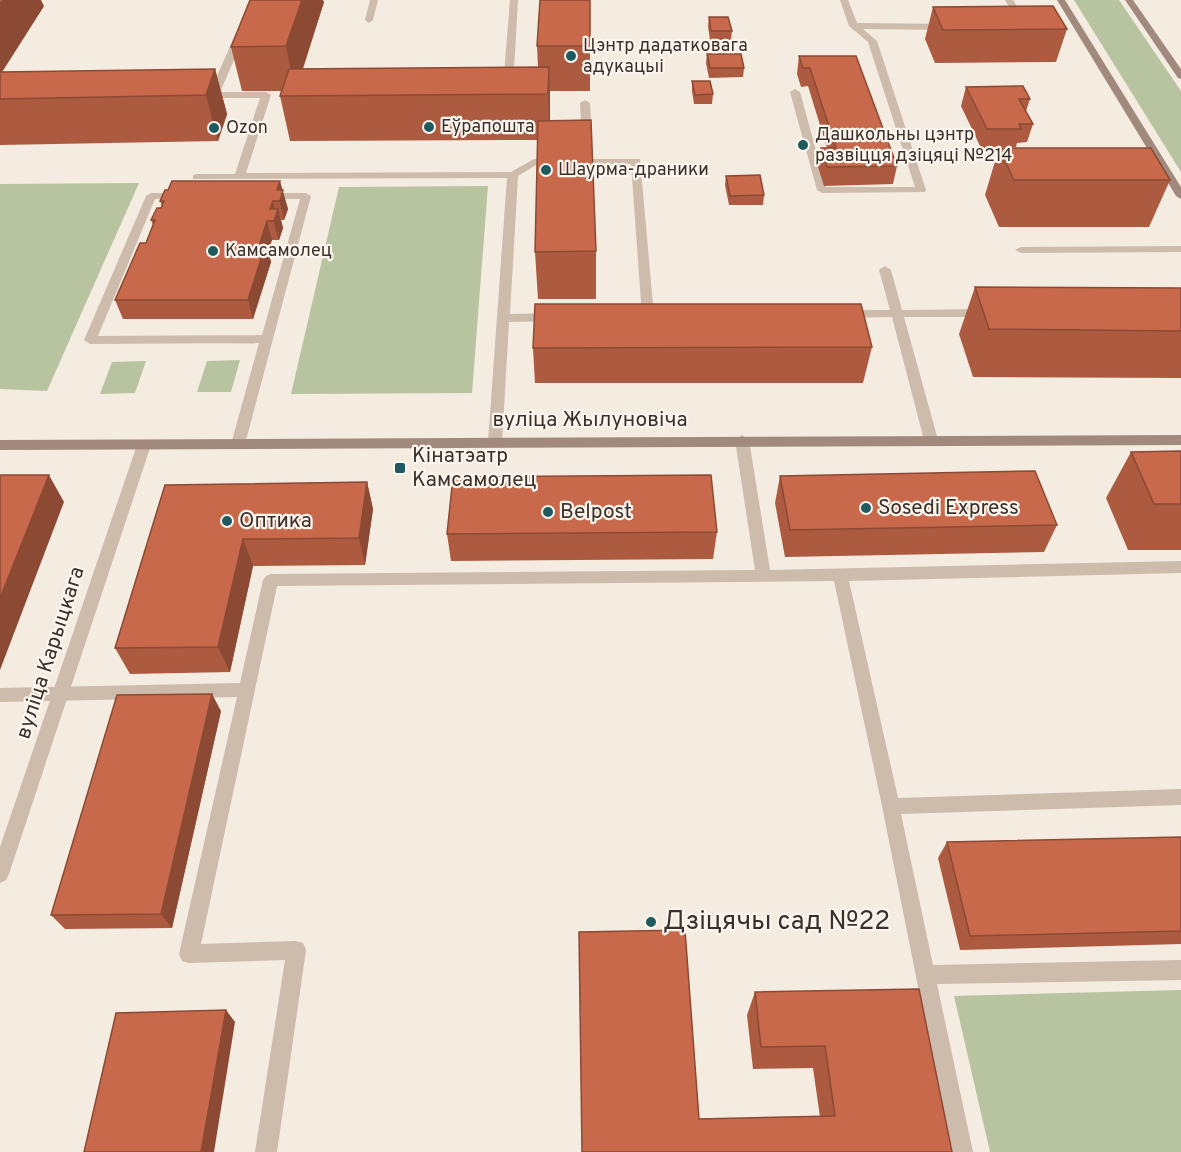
<svg xmlns="http://www.w3.org/2000/svg" width="1181" height="1152" viewBox="0 0 1181 1152" font-family="Overpass,sans-serif">
  <style>
    .green { fill: #b8c4a0 }
    .lines { fill: none; stroke-linecap: round; stroke-linejoin: round }
    .service { fill: #cdbbac; fill-rule: evenodd }
    .minor { fill: #cdbbac; fill-rule: evenodd }
    .secondary { fill: #a18a7d; fill-rule: evenodd }
    .wall { fill: #ac5a40 }
    .shaded-wall { fill: #8c4a34 }
    .building { fill: #c8694b; stroke: #8c4a34; stroke-width: 1.5 }
    .poi-dot { fill: #1f5a5e; stroke: #fbf5ee; stroke-width: 2 }
    .labels { text-anchor: middle; dominant-baseline: central; stroke-width: 4.5; stroke-linejoin: round; paint-order: stroke }
    .far-poi-label { font-size: 18px; fill: #3b302b; stroke: #fbf5ee; text-anchor: start }
    .street-label { font-size: 21px; fill: #3b302b; stroke: #fbf5ee }
    .poi-label { font-size: 21px; fill: #3b302b; stroke: #fbf5ee; text-anchor: start }
    .near-poi-label { font-size: 26px; fill: #3b302b; stroke: #fbf5ee; text-anchor: start }
  </style>
  <rect width="100%" height="100%" fill="#f4ebe1"/>
  <path class="green" d="M1074 0H1119L1181 91V172Z
    M139 183 47 391 0 389V184Z
    M488 186 472 393 291 394 339 187Z
    M240 360 231 392H197L207 361Z
    M146 361 135 393 100 394 112 362Z
    M1181 990V1152H990L954 996Z"/>
  <g class="lines">
    <path class="service" d="M370 0H378L373 20 369 23 365 20Z
      M510 0H518L513 87 508 90 503 87Z
      M840 0H848L857 23 949 24 954 27 949 30 863 29 877 41 926 190 925 192 822 193 817 190 790 92 795 89 800 92 826 187H915L868 42 849 26Z
      M1005 0H1013L1027 22 1026 24H1020Z
      M240 32 245 35 220 92H266L271 95 246 173 511 172 534 159H640L654 316 652 319H644L642 316 631 164 536 165 518 176 510 314 554 313 560 317 554 321 509 322 502 442 500 445H490L488 442 507 178 193 179V175L197 174H235L260 98H201L196 95 201 92H210L235 35Z
      M585 100 590 103 592 141 587 144 582 141 580 103Z
      M183 193 188 196 187 198 155 199 98 336 262 335 300 199H264L259 196 264 193H306L311 196 245 444 238 449 231 444 259 343 90 344 84 340 146 196 151 193Z
      M1181 246V252L1021 253 1015 250 1021 247Z
      M885 266 891 270 902 310 986 309 992 313 986 317H904L938 440 931 445 924 440 892 317 845 318 839 314 845 310H890L879 270Z
      M742 435 749 440 770 570 1181 561V573L849 581 898 798 1181 789V805L901 814 933 965 1181 960V980L937 984 973 1152H951L882 806 834 581 277 586 201 944 296 941 303 943 306 950 277 1152H255L285 960 189 963 182 961 179 954 237 697 0 702V688L240 683 263 580 266 576 271 574 755 570 735 440Z"/>
    <path class="minor" d="M144 440 151 445 9 874 6 880 0 883V847L137 445Z"/>
    <path class="secondary" d="M1057 0H1065L1181 187V199L1176 196Z
      M1125 0H1133L1181 69V79L1178 78Z
      M1181 435V445L0 450V440Z"/>
  </g>
  <path class="wall" d="M0 0 44 6 2 72 215 69 227 114 218 141 0 145Z
    M590 0V91H550V121L596 251V299H538L535 252 538 140 290 141 280 96 281 91H242L231 47 324 2 303 69 538 67 537 46Z
    M933 7 1067 29 1056 62 935 63 925 39Z
    M709 17 732 31 731 40H710L708 26Z
    M707 54 744 68 743 77 709 78 706 63Z
    M799 56 897 166 893 184 824 186 818 167 821 148H827L808 86 801 87 797 74Z
    M692 81 713 94 712 104H694L692 91Z
    M966 87 1030 99 1026 111 1033 124 1027 142 1017 143 1016 147 981 148 961 106Z
    M999 148 1170 180 1149 227H999L985 195Z
    M726 176 764 195 763 205H729L725 185Z
    M282 190 288 209 284 220H281L283 228 279 240H272L268 251 271 262 253 319H123L115 300 146 243 153 225 151 220 162 206 160 201Z
    M975 287 1181 288V378L973 377 959 334Z
    M872 347 863 383H535L533 348Z
    M1181 451V550H1128L1106 498 1131 452Z
    M780 476 1057 525 1044 552 785 557 775 503Z
    M367 482 373 509 365 565 253 566 230 672 130 674 115 648 165 485Z
    M717 532 713 559 451 561 447 534Z
    M221 711 172 928 65 929 51 915Z
    M1181 837V944L960 950 938 858 947 842Z
    M919 989 952 1152 699 1119 820 1117 813 1068 753 1069 747 1015 755 992Z"/>
  <path class="shaded-wall" d="M2 0H41L44 6 0 75V3Z
    M302 0H323L324 2 295 91 286 46Z
    M549 67 550 113V140L548 94Z
    M215 69 227 114 218 141 206 95Z
    M280 181 288 209 284 220 277 190Z
    M273 201 276 214 278 209 283 228 279 240 270 209Z
    M267 221 272 240 268 251 271 262 253 319 248 300 260 243Z
    M49 475 64 502 0 670V598Z
    M367 482 373 509 365 565 359 538Z
    M243 539 253 566 230 672 218 647Z
    M212 694 221 711 172 928 161 914Z
    M226 1010 235 1022 214 1152H201Z"/>
  <path class="building" d="M250 0H302L286 46 231 47Z
    M540 0H590V46H537Z
    M1053 6 1067 29 943 30 933 7Z
    M709 17H728L732 31H711Z
    M707 54H741L744 68H710Z
    M799 56H856L897 166 827 167 821 148H836L810 68H803Z
    M549 67 548 94 280 96 289 69Z
    M215 69 206 95 0 99V72Z
    M692 81H710L713 94 695 95Z
    M1023 86 1030 99H1019L1033 124H1019L1021 129H987L966 87Z
    M591 120 596 251 535 252 538 121Z
    M999 148H1151L1170 180H1014Z
    M760 175 764 195 730 196 726 176Z
    M172 181H280L277 190H283L280 201H273L270 209H278L274 221H267L260 243H266L248 300H115L140 243H146L155 220H151L157 208H161L164 201H160L165 190H168Z
    M975 287 1181 288V331L989 329Z
    M535 304H861L872 347 533 348Z
    M1181 451V504H1154L1131 452Z
    M1035 471 1057 525 790 530 780 476Z
    M0 475H49L0 598Z
    M711 475 717 532 447 534 453 477Z
    M367 482 359 538 243 539 218 647 115 648 165 485Z
    M212 694 161 914 51 915 117 695Z
    M1181 837V931L970 936 947 842Z
    M685 930 699 1119 835 1116 825 1046 761 1047 755 992 919 989 952 1152H582L579 932Z
    M226 1010 201 1152H84L116 1013Z"/>
  <g class="poi-dot">
    <circle cx="571" cy="56" r="6"/>
    <circle cx="429" cy="127" r="6"/>
    <circle cx="214" cy="128" r="6"/>
    <circle cx="803" cy="145" r="6"/>
    <circle cx="546" cy="170" r="6"/>
    <circle cx="213" cy="251" r="6"/>
    <rect x="394" y="462" width="12" height="12" rx="3"/>
    <circle cx="866" cy="508" r="6"/>
    <circle cx="548" cy="512" r="6"/>
    <circle cx="227" cy="521" r="6"/>
    <circle cx="651" cy="922" r="6"/>
  </g>
  <g class="labels">
    <g class="far-poi-label">
      <text x="583" y="46">Цэнтр дадатковага<tspan x="583" dy="21">адукацыі</tspan></text>
      <text x="441" y="127">Еўрапошта</text>
      <text x="226" y="128">Ozon</text>
      <text x="815" y="135">Дашкольны цэнтр<tspan x="815" dy="21">развіцця дзіцяці №214</tspan></text>
      <text x="558" y="170">Шаурма-драники</text>
      <text x="225" y="251">Камсамолец</text>
    </g>
    <g class="street-label">
      <text x="590" y="420">вуліца Жылуновіча</text>
      <text transform="translate(51 653) rotate(-72)">вуліца Карыцкага</text>
    </g>
    <g class="poi-label">
      <text x="412" y="456">Кінатэатр<tspan x="412" dy="24">Камсамолец</tspan></text>
      <text x="878" y="508">Sosedi Express</text>
      <text x="560" y="512">Belpost</text>
      <text x="239" y="521">Оптика</text>
    </g>
    <g class="near-poi-label">
      <text x="663" y="922">Дзіцячы сад №22</text>
    </g>
  </g>
</svg>
